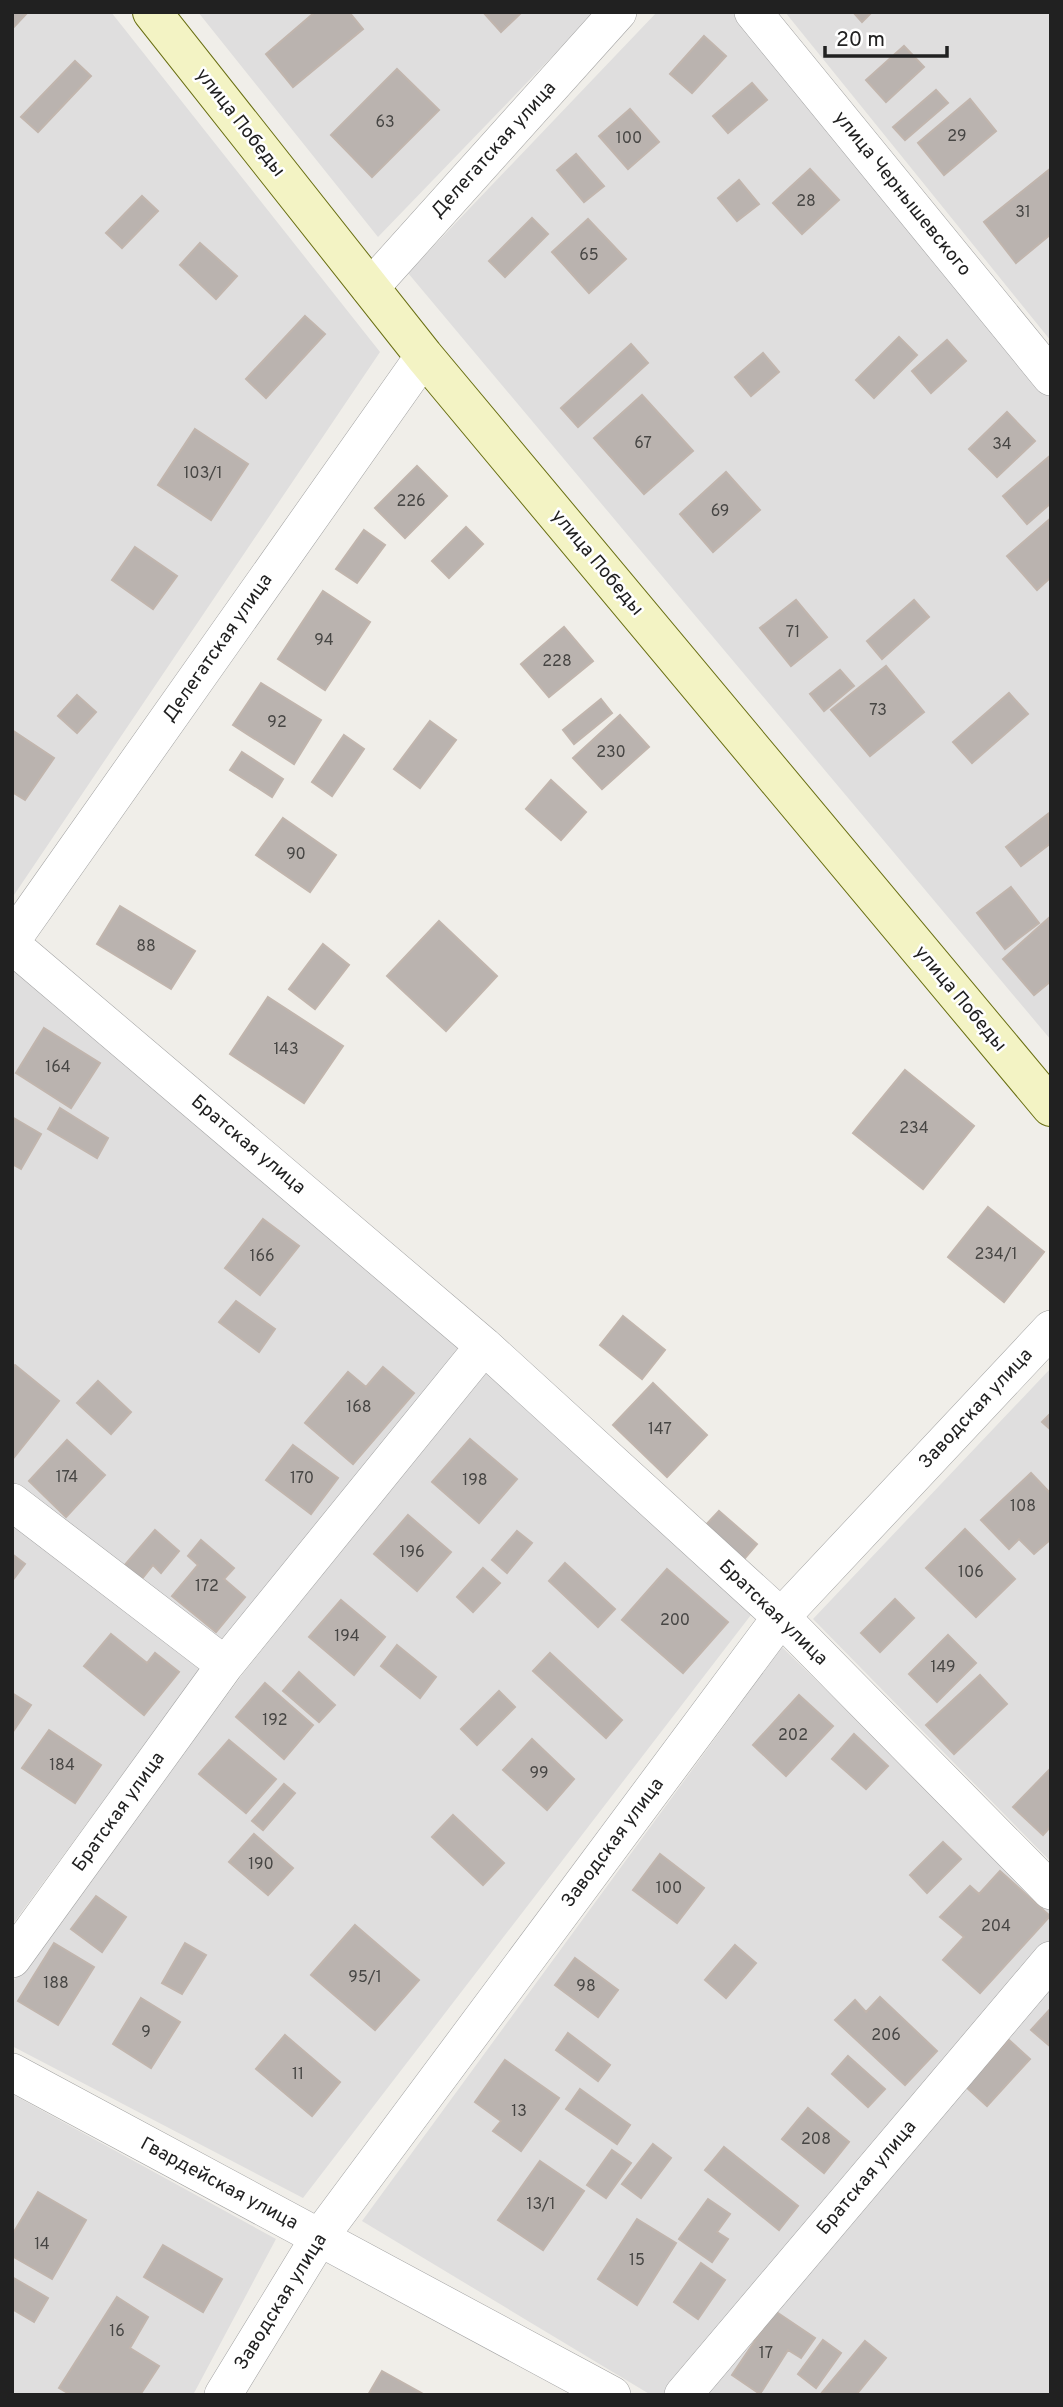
<svg xmlns="http://www.w3.org/2000/svg" width="1063" height="2407" viewBox="0 0 1063 2407" font-family="Overpass,sans-serif">
  <style>
    .residential { fill: #dfdede }
    .building { fill: #bab3af; stroke: #c1b5ad; stroke-width: 2 }
    .lines { fill: none; stroke-linecap: round; stroke-linejoin: round }
    .street-casing { stroke: #a2a2a2; stroke-width: 38 }
    .secondary-casing { stroke: #696f12; stroke-width: 40 }
    .street { stroke: #fff; stroke-width: 37 }
    .secondary { stroke: #f3f3c4; stroke-width: 38 }
    .labels { text-anchor: middle; dominant-baseline: central; stroke-width: 5; stroke-linejoin: round; paint-order: stroke }
    .number-label { font-size: 16px; fill: #474644 }
    .street-label { font-size: 19px; fill: #212121; stroke: #fff }
  </style>
  <rect width="100%" height="100%" fill="#f0eee9"/>
  <path class="residential" d="M12 12H111L380 352 12 898Z
    M198 12H595L378 237Z
    M657 12H737L1051 398V1040L408 273Z
    M785 12H1051V341Z
    M12 966 461 1346 184 1691 12 1925Z
    M1051 1368V1862L813 1619Z
    M487 1370 754 1611 303 2198 12 2046V1983L245 1671Z
    M782 1647 1051 1909V2395H651L362 2221Z
    M12 2094 276 2239 193 2395H12Z"/>
  <path class="building" d="M12 12H28L12 29Z
    M315 12H349L363 29 293 87 266 54Z
    M483 12H522L501 32Z
    M853 12H872L862 22Z
    M704 36 726 56 692 93 670 74Z
    M904 46 924 67 886 102 866 80Z
    M75 61 91 76 38 132 21 117Z
    M397 69 439 110 372 177 331 135Z
    M752 83 767 100 728 133 713 116Z
    M936 90 948 103 905 140 893 127Z
    M970 99 996 131 944 175 918 143Z
    M630 109 659 142 628 169 599 136Z
    M576 154 604 186 584 202 557 170Z
    M1051 168V234L1016 263 984 222Z
    M810 169 839 200 802 234 773 203Z
    M739 180 759 204 737 221 718 198Z
    M142 196 158 211 122 248 106 233Z
    M532 218 548 234 505 277 489 261Z
    M588 219 626 259 589 293 552 252Z
    M200 243 237 276 216 299 180 265Z
    M305 316 325 334 266 398 246 379Z
    M899 337 917 355 874 398 856 380Z
    M947 340 966 361 931 393 912 371Z
    M631 344 648 363 578 427 561 408Z
    M763 353 779 372 751 396 735 377Z
    M642 395 693 451 644 494 594 438Z
    M1007 412 1035 441 997 477 969 449Z
    M195 429 248 464 211 520 158 485Z
    M1051 455V503L1027 524 1003 496Z
    M417 466 447 496 405 538 375 508Z
    M726 472 760 510 713 552 680 514Z
    M1051 518V577L1037 590 1007 556Z
    M466 527 483 544 449 578 432 561Z
    M364 530 385 545 357 583 336 569Z
    M135 547 177 576 153 609 112 580Z
    M323 591 370 622 325 690 278 659Z
    M796 600 827 637 791 666 760 628Z
    M914 600 929 617 882 659 867 641Z
    M564 627 593 661 549 697 521 664Z
    M886 666 924 712 870 756 831 710Z
    M840 670 854 686 824 711 810 694Z
    M261 683 321 720 294 764 233 725Z
    M1009 693 1028 714 972 763 953 742Z
    M77 695 96 712 77 733 58 716Z
    M601 699 612 713 574 744 563 730Z
    M620 715 649 747 602 789 573 758Z
    M430 721 456 740 420 788 394 769Z
    M12 730 54 758 25 800 12 792Z
    M344 735 364 749 332 796 312 782Z
    M242 752 283 779 272 797 230 770Z
    M551 780 586 812 561 840 526 809Z
    M1048 814 1051 843 1021 866 1006 847Z
    M283 818 336 855 310 892 256 855Z
    M1011 887 1039 923 1005 949 977 913Z
    M120 906 195 951 171 989 97 944Z
    M1051 916V981L1034 995 1003 959Z
    M439 921 497 976 446 1031 387 976Z
    M323 944 349 965 315 1009 289 989Z
    M268 997 343 1046 304 1103 230 1054Z
    M44 1028 100 1063 71 1108 16 1073Z
    M905 1070 974 1126 923 1189 853 1133Z
    M60 1108 108 1138 97 1158 48 1129Z
    M12 1117 41 1134 21 1169 12 1164Z
    M988 1207 1044 1252 1004 1302 948 1257Z
    M263 1219 299 1246 260 1295 225 1268Z
    M236 1301 275 1329 259 1352 219 1322Z
    M623 1316 665 1350 642 1379 600 1345Z
    M15 1365 59 1401 12 1460V1368Z
    M383 1367 414 1393 353 1464 305 1423 348 1372 366 1387Z
    M98 1381 131 1412 111 1434 77 1403Z
    M653 1383 707 1435 667 1477 613 1425Z
    M1051 1413V1430L1042 1422Z
    M470 1439 517 1479 479 1523 432 1482Z
    M67 1440 105 1475 66 1517 29 1481Z
    M293 1445 338 1478 311 1514 266 1480Z
    M1031 1473 1051 1494V1539L1034 1554 1019 1539 1009 1549 981 1520Z
    M719 1511 757 1544 739 1565 701 1530Z
    M408 1515 451 1552 417 1591 374 1554Z
    M965 1529 1015 1579 976 1617 926 1568Z
    M155 1530 179 1551 161 1573 153 1565 141 1580 124 1566Z
    M517 1531 532 1543 507 1573 492 1560Z
    M201 1540 234 1568 224 1579 245 1597 216 1632 172 1596 198 1565 188 1556Z
    M12 1554 25 1564 12 1581Z
    M565 1563 615 1609 598 1627 549 1581Z
    M483 1568 500 1583 473 1612 457 1597Z
    M667 1569 728 1622 683 1673 622 1620Z
    M895 1599 914 1618 880 1652 861 1633Z
    M341 1600 385 1637 354 1675 309 1637Z
    M111 1634 147 1663 155 1653 179 1672 144 1715 84 1666Z
    M948 1635 976 1663 937 1702 909 1674Z
    M397 1645 436 1677 420 1698 381 1666Z
    M550 1653 622 1720 606 1738 533 1671Z
    M299 1672 335 1705 319 1722 283 1691Z
    M980 1675 1007 1704 954 1754 926 1725Z
    M265 1683 313 1725 284 1759 236 1717Z
    M499 1691 515 1707 477 1745 461 1729Z
    M12 1693 31 1705 12 1733Z
    M799 1695 833 1726 786 1776 753 1745Z
    M49 1730 101 1765 75 1803 22 1768Z
    M854 1734 888 1766 866 1789 832 1759Z
    M532 1739 574 1779 547 1810 503 1770Z
    M229 1740 276 1779 246 1813 199 1774Z
    M1051 1768V1826L1043 1835 1013 1807Z
    M284 1784 295 1793 263 1830 252 1821Z
    M453 1815 504 1863 483 1885 432 1837Z
    M254 1834 293 1868 268 1895 229 1862Z
    M943 1842 961 1859 927 1893 910 1875Z
    M660 1854 704 1888 677 1923 633 1890Z
    M1000 1871 1050 1916 980 1993 943 1960 964 1937 940 1917 970 1886 979 1894Z
    M96 1896 126 1917 102 1952 71 1929Z
    M355 1925 419 1980 375 2030 311 1975Z
    M54 1943 94 1967 58 2025 18 2001Z
    M185 1943 206 1955 182 1994 162 1983Z
    M735 1945 756 1963 726 1998 705 1980Z
    M575 1958 618 1990 598 2017 555 1985Z
    M880 1997 937 2051 905 2085 835 2020 855 2000 866 2012Z
    M141 1998 180 2022 151 2068 113 2044Z
    M1051 2008V2047L1031 2030Z
    M568 2033 610 2065 598 2081 556 2050Z
    M285 2035 340 2082 312 2116 256 2069Z
    M1009 2040 1030 2059 987 2106 966 2087Z
    M848 2056 885 2089 868 2107 832 2074Z
    M505 2060 559 2098 521 2151 493 2131 501 2121 475 2102Z
    M580 2089 630 2125 617 2144 566 2109Z
    M808 2108 849 2142 824 2173 782 2139Z
    M653 2144 671 2158 641 2198 622 2184Z
    M724 2147 798 2206 779 2230 705 2170Z
    M612 2150 631 2163 606 2198 587 2185Z
    M540 2161 584 2191 543 2250 498 2220Z
    M38 2192 86 2220 52 2279 12 2256V2235Z
    M708 2199 730 2214 717 2232 728 2239 712 2262 679 2239Z
    M637 2219 676 2243 637 2305 598 2279Z
    M163 2245 222 2279 203 2312 144 2277Z
    M701 2263 725 2280 698 2319 674 2302Z
    M12 2277 48 2298 34 2322 12 2309Z
    M117 2297 148 2317 130 2348 159 2366 140 2395H71L59 2388Z
    M775 2311 815 2338 801 2358 788 2350 760 2394 732 2375Z
    M823 2340 841 2353 816 2388 798 2374Z
    M865 2341 886 2358 856 2395H820Z
    M382 2371 425 2395H368Z"/>
  <g class="lines">
    <defs>
      <path id="street" d="M753 12 1051 377
        M370 288 618 12
        M12 940 424 356
        M12 945 484 1346 781 1617 1051 1891
        M12 1502 225 1665
        M12 1959 225 1665 484 1346
        M12 2072 612 2395
        M223 2395 319 2238 781 1617 1051 1329
        M683 2395 1051 1960"/>
      <path id="secondary" d="M152 12 424 356 1051 1107"/>
    </defs>
    <use href="#street" class="street-casing"/>
    <use href="#secondary" class="secondary-casing"/>
    <use href="#street" class="street"/>
    <use href="#secondary" class="secondary"/>
  </g>
  <g class="labels">
    <g class="number-label">
      <text x="385" y="123">63</text>
      <text x="957" y="137">29</text>
      <text x="629" y="139">100</text>
      <text x="806" y="202">28</text>
      <text x="1023" y="213">31</text>
      <text x="589" y="256">65</text>
      <text x="643" y="444">67</text>
      <text x="1002" y="445">34</text>
      <text x="203" y="474">103/1</text>
      <text x="411" y="502">226</text>
      <text x="720" y="512">69</text>
      <text x="793" y="633">71</text>
      <text x="324" y="641">94</text>
      <text x="557" y="662">228</text>
      <text x="878" y="711">73</text>
      <text x="277" y="723">92</text>
      <text x="611" y="753">230</text>
      <text x="296" y="855">90</text>
      <text x="146" y="947">88</text>
      <text x="286" y="1050">143</text>
      <text x="58" y="1068">164</text>
      <text x="914" y="1129">234</text>
      <text x="996" y="1255">234/1</text>
      <text x="262" y="1257">166</text>
      <text x="359" y="1408">168</text>
      <text x="660" y="1430">147</text>
      <text x="67" y="1478">174</text>
      <text x="302" y="1479">170</text>
      <text x="475" y="1481">198</text>
      <text x="1023" y="1507">108</text>
      <text x="412" y="1553">196</text>
      <text x="971" y="1573">106</text>
      <text x="207" y="1587">172</text>
      <text x="675" y="1621">200</text>
      <text x="347" y="1637">194</text>
      <text x="943" y="1668">149</text>
      <text x="275" y="1721">192</text>
      <text x="793" y="1736">202</text>
      <text x="62" y="1766">184</text>
      <text x="539" y="1774">99</text>
      <text x="261" y="1865">190</text>
      <text x="669" y="1889">100</text>
      <text x="996" y="1927">204</text>
      <text x="365" y="1978">95/1</text>
      <text x="56" y="1984">188</text>
      <text x="586" y="1987">98</text>
      <text x="146" y="2033">9</text>
      <text x="886" y="2036">206</text>
      <text x="298" y="2075">11</text>
      <text x="519" y="2112">13</text>
      <text x="816" y="2140">208</text>
      <text x="541" y="2205">13/1</text>
      <text x="42" y="2245">14</text>
      <text x="637" y="2261">15</text>
      <text x="117" y="2332">16</text>
      <text x="766" y="2354">17</text>
    </g>
    <g class="street-label">
      <text transform="translate(240 123) rotate(52)">улица Победы</text>
      <text transform="translate(494 150) rotate(-48)">Делегатская улица</text>
      <text transform="translate(902 194) rotate(51)">улица Чернышевского</text>
      <text transform="translate(597 563) rotate(50)">улица Победы</text>
      <text transform="translate(218 648) rotate(-55)">Делегатская улица</text>
      <text transform="translate(960 999) rotate(50)">улица Победы</text>
      <text transform="translate(248 1145) rotate(40)">Братская улица</text>
      <text transform="translate(976 1409) rotate(-47)">Заводская улица</text>
      <text transform="translate(773 1613) rotate(44)">Братская улица</text>
      <text transform="translate(119 1812) rotate(-54)">Братская улица</text>
      <text transform="translate(613 1843) rotate(-53)">Заводская улица</text>
      <text transform="translate(867 2178) rotate(-50)">Братская улица</text>
      <text transform="translate(219 2184) rotate(28)">Гвардейская улица</text>
      <text transform="translate(281 2302) rotate(-58)">Заводская улица</text>
    </g>
  </g>
  <rect width="1063" height="2407" fill="none" stroke="#212121" stroke-width="28"/>
  <path d="M825 46v10h122v-10" fill="none" stroke="#212121" stroke-width="3.5"/>
  <text x="836" y="46" font-size="21" fill="#212121" stroke="#ffffff" stroke-width="5" paint-order="stroke">20 m</text>
</svg>
